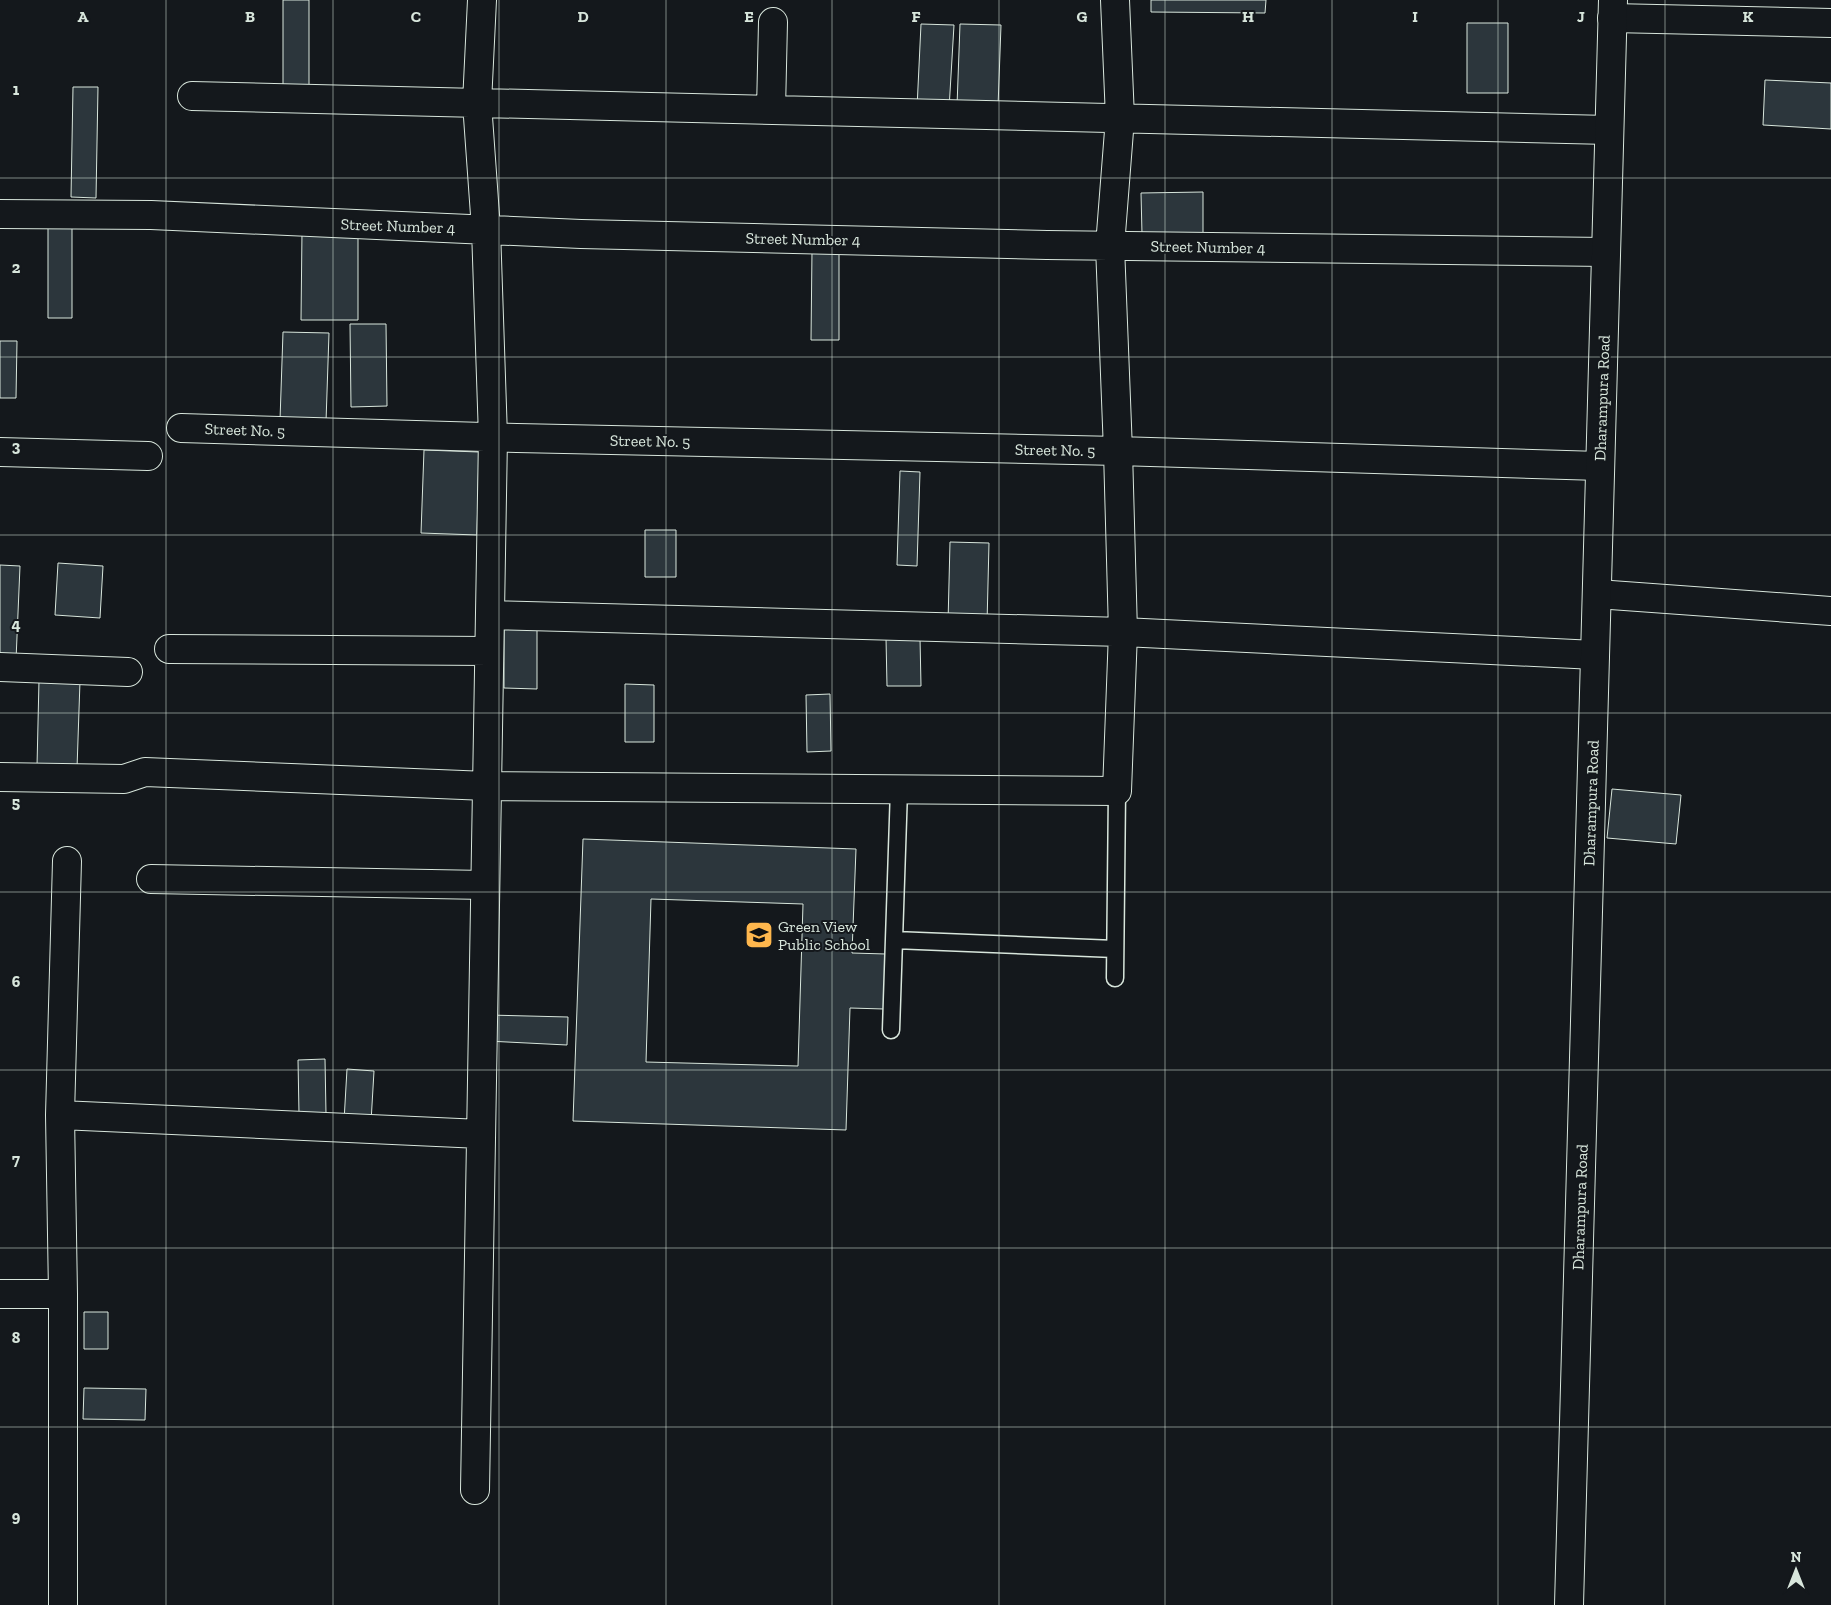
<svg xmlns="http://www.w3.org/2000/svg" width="1831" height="1605" viewBox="0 0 1831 1605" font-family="'Zilla Slab',serif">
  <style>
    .building { fill: #2c363c; stroke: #d8e6dc; fill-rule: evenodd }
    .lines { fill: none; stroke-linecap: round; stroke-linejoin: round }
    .service-casing { stroke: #d8e6dc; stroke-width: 19 }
    .minor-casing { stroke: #d8e6dc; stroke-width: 30 }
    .tertiary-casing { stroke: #d8e6dc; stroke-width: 30 }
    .service { stroke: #14181c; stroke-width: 16 }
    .minor { stroke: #14181c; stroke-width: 28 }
    .tertiary { stroke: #14181c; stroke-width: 28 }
    .grid { fill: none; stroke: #d8e6dc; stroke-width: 1; stroke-opacity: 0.55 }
    .labels { text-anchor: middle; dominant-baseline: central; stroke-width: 4; stroke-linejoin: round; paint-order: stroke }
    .street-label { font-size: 16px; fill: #d8e6dc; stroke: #14181c }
    .poi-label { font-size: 16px; fill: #d8e6dc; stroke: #14181c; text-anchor: start }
    .grid-label { font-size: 16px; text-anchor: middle; font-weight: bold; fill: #d8e6dc; stroke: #14181c; stroke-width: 4; stroke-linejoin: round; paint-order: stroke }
  </style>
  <rect width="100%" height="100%" fill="#14181c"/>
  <path class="building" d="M283 0H309V85H283Z
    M1151 0H1266L1265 13 1151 12Z
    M1467 23H1508V93H1467Z
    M921 24 954 25 949 109 917 108Z
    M960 24 1001 25 998 107 957 106Z
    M1765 80 1831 83V129L1763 125Z
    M73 87H98L96 198 71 197Z
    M1203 192V234H1142L1141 193Z
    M72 218V318H48V219Z
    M302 231H358V320H301Z
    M812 251H839V340H811Z
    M350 324H386L387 406 351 407Z
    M283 332 329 333 326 422 280 420Z
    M0 341H17L16 398H0Z
    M424 450 479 452 477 535 421 533Z
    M900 471 920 472 917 566 897 565Z
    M645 530H676V577H645Z
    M950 542 989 543 987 624 948 623Z
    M58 563 103 566 100 618 55 615Z
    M0 565 20 566 16 660 0 659Z
    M504 626H537V689L504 688Z
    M886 638H920L921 686H887Z
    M39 680 80 681 77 769 37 767Z
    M625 684 654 685V742H625Z
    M830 694 831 751 807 752 806 695Z
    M1612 789 1681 795 1676 844 1607 838Z
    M583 839 856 849 852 953 886 954 884 1009 850 1008 846 1130 573 1121ZM651 899 803 904 798 1066 646 1062Z
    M488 1015 568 1017 567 1045 487 1041Z
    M325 1059 326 1114H299L298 1060Z
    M347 1069 374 1071 371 1122 344 1121Z
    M84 1312H108V1349H84Z
    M84 1388 146 1389 145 1420 83 1419Z"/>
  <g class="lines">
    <defs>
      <path id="service" d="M894 940 1115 949
        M1115 978 1117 791
        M891 1030 899 789"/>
      <path id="minor" d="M1612 18 1831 23
        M192 96 1609 130
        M771 110 773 22
        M0 214 151 215 581 234 1047 245 1606 252
        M181 428 517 438 1118 451 1600 466
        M0 452 148 456
        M1597 594 1831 611
        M490 615 1123 632 1595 655
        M169 649 489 651
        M0 667 128 672
        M0 777 124 779 145 772 487 786 1117 791 1123 632 1118 451 1110 246 1120 118 1115 0
        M151 879 485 885
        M60 1115 481 1134
        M0 1294H63L60 1115 67 861
        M475 1490 493 437 486 229 477 103 482 0
        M63 1605V1294"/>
      <path id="tertiary" d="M1569 1605 1613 0"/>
    </defs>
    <use href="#service" class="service-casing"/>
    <use href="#minor" class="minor-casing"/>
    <use href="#tertiary" class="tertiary-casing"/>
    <use href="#service" class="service"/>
    <use href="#minor" class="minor"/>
    <use href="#tertiary" class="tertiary"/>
  </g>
  <path class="grid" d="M166 0V1605M333 0V1605M499 0V1605M666 0V1605M832 0V1605M999 0V1605M1165 0V1605M1332 0V1605M1498 0V1605M1665 0V1605M0 178H1831M0 357H1831M0 535H1831M0 713H1831M0 892H1831M0 1070H1831M0 1248H1831M0 1427H1831"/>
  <defs>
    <symbol id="school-square" viewBox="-11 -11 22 22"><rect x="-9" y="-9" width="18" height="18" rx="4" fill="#ffb74d" stroke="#14181c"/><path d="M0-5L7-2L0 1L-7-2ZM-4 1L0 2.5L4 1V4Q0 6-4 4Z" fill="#111"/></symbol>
  </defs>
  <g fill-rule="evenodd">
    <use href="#school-square" x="743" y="919" width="32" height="32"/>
  </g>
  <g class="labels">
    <g class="street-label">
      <text transform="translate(398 226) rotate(2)">Street Number 4</text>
      <text transform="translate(803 239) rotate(1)">Street Number 4</text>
      <text transform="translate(1208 247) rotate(1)">Street Number 4</text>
      <text transform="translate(1602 398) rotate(-88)">Dharampura Road</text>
      <text transform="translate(245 430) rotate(2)">Street No. 5</text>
      <text transform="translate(650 441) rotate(1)">Street No. 5</text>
      <text transform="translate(1055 450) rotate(1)">Street No. 5</text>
      <text transform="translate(1591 803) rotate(-88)">Dharampura Road</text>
      <text transform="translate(1580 1207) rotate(-88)">Dharampura Road</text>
    </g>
    <g class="poi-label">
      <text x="778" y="926">Green View<tspan x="778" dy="18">Public School</tspan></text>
    </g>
  </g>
  <g class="grid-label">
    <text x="83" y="22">A</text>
    <text x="250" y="22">B</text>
    <text x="416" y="22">C</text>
    <text x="583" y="22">D</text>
    <text x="749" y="22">E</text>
    <text x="916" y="22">F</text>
    <text x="1082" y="22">G</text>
    <text x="1248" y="22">H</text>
    <text x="1415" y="22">I</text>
    <text x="1581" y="22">J</text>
    <text x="1748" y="22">K</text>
    <text x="16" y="95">1</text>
    <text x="16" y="273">2</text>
    <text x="16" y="452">3</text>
    <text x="16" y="630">4</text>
    <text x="16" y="808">5</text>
    <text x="16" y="987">6</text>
    <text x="16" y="1165">7</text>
    <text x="16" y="1343">8</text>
    <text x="16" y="1522">9</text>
  </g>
  <g transform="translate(1796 1570)" stroke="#14181c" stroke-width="4" paint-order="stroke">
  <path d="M0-4L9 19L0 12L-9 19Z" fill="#d8e6dc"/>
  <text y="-8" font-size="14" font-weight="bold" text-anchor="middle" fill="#d8e6dc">N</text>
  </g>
</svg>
